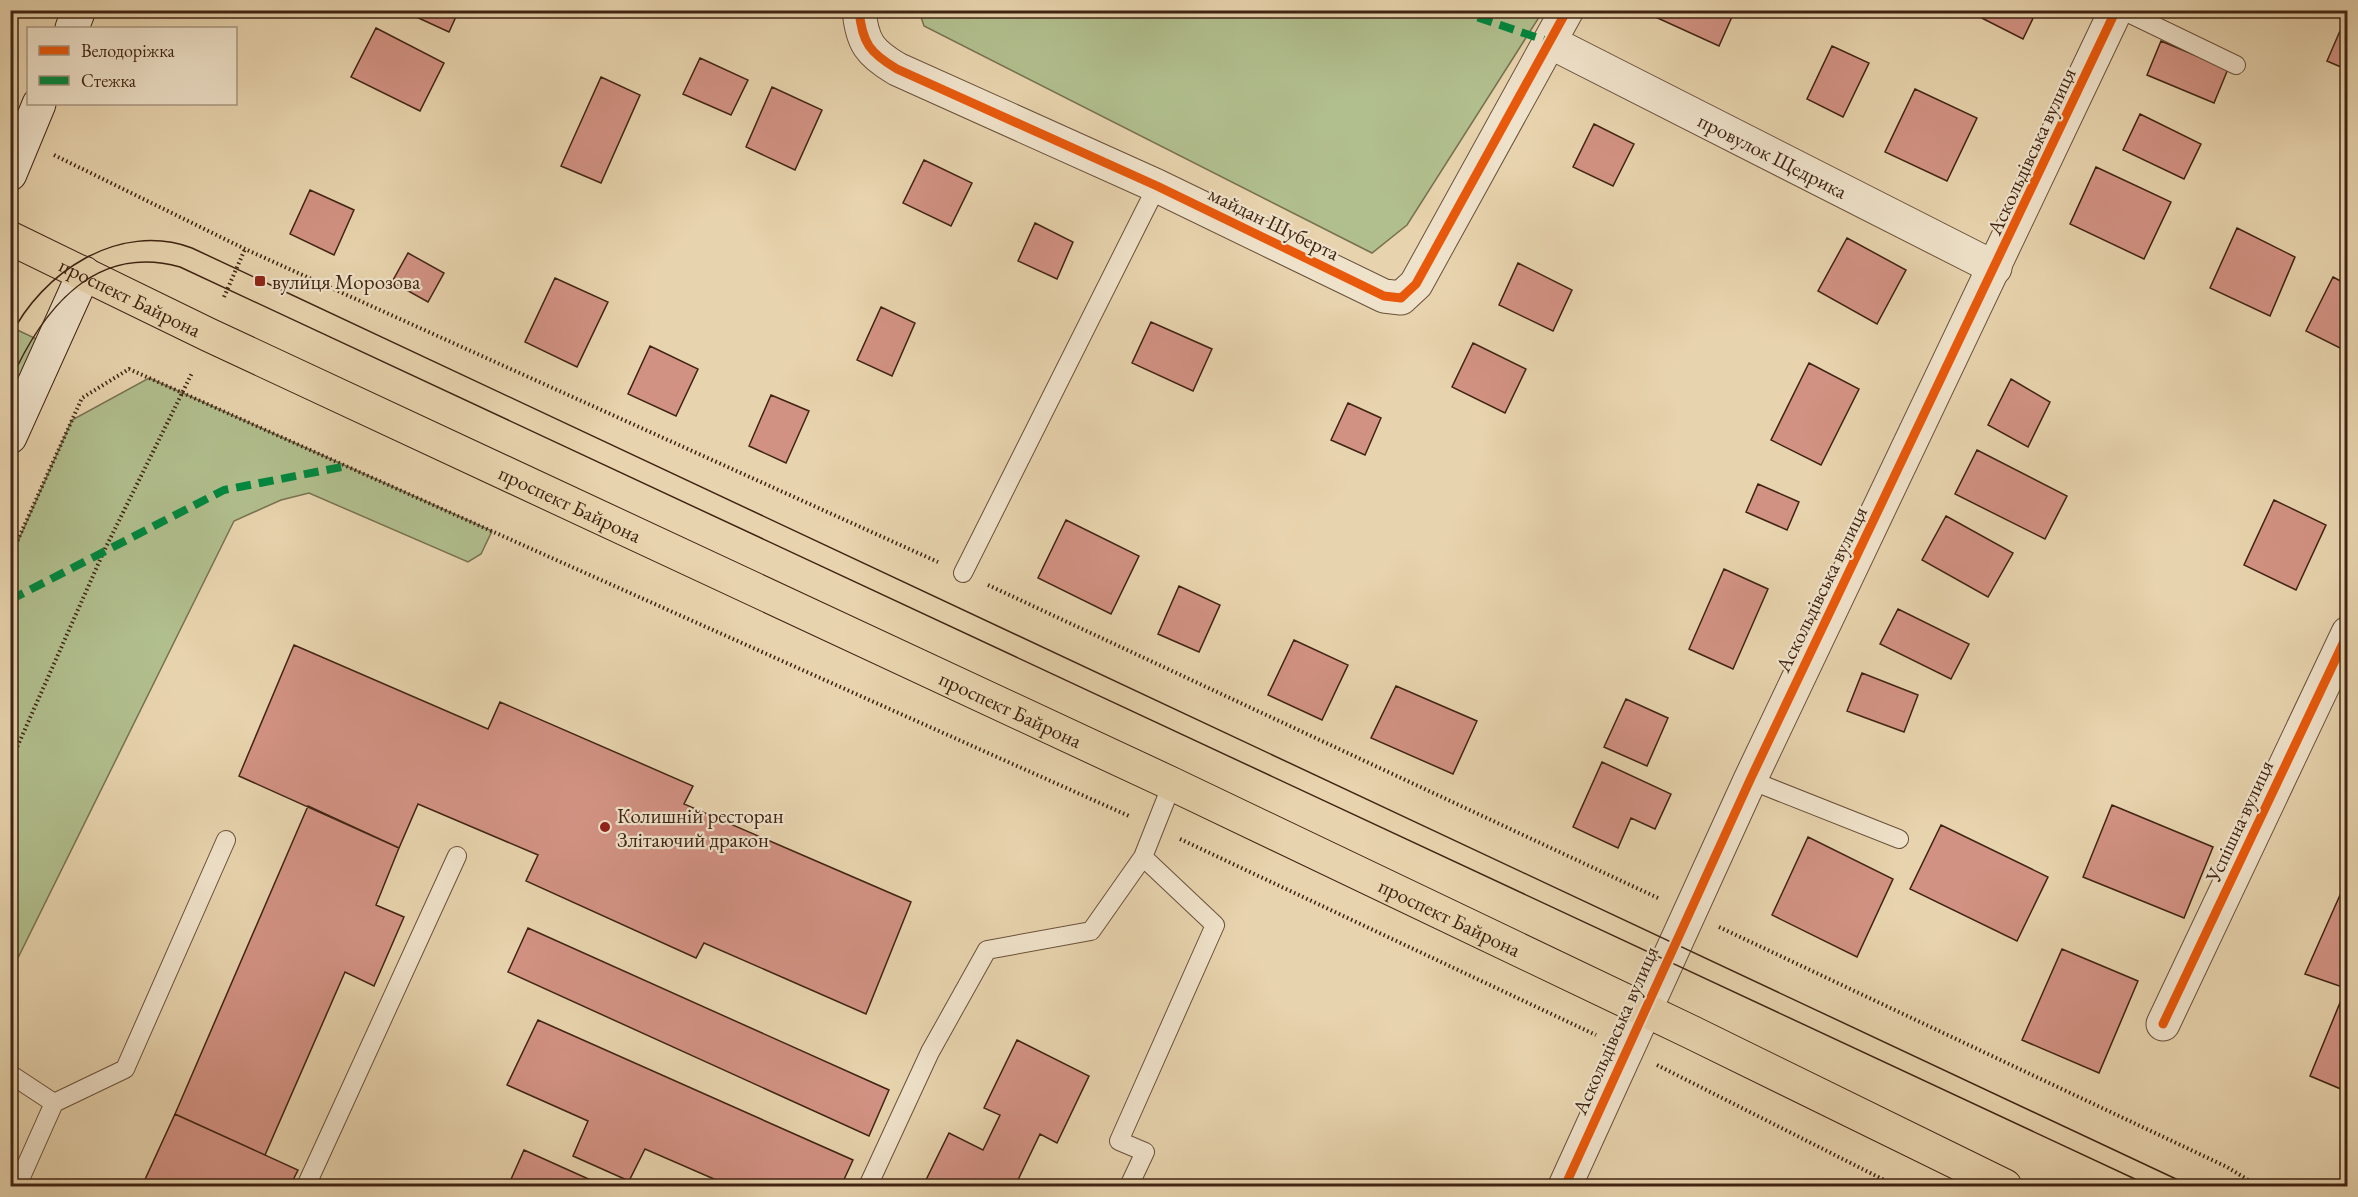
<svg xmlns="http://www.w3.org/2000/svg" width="2358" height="1197" viewBox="0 0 2358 1197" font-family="'EB Garamond',serif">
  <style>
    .green { fill: #b1be8d; stroke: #787150; stroke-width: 1.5 }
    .building { fill: #d29283; stroke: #402413; stroke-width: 1.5 }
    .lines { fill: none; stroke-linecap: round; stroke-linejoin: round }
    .lane-casing { stroke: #6a503a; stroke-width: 20 }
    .street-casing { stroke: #6a503a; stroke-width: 35 }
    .secondary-casing { stroke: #402413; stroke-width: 35 }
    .primary-casing { stroke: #402413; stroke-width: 35 }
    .path { stroke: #402413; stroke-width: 4; stroke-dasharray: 1.5 3; stroke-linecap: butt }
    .lane { stroke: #efe2ca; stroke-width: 18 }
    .street { stroke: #efe2ca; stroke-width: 33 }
    .secondary { stroke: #efe2ca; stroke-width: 33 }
    .primary { stroke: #e7d3ad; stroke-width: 33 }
    .tram { stroke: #402413; stroke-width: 1.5 }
    .quiet { stroke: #00873e; stroke-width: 8; stroke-dasharray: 15 8; stroke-linecap: butt }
    .cycleway-casing { stroke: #efe2ca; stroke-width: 13 }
    .cycleway { stroke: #e8590c; stroke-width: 9 }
    .poi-dot { fill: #8f2418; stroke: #efe2ca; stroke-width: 2 }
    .labels { text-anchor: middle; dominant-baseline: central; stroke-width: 4.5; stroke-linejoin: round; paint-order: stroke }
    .street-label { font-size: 21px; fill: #402413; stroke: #efe2ca }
    .poi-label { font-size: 21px; fill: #402413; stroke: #efe2ca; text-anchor: start }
  </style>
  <rect width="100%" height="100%" fill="#e7d3ad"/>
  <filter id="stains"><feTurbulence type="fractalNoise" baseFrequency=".00333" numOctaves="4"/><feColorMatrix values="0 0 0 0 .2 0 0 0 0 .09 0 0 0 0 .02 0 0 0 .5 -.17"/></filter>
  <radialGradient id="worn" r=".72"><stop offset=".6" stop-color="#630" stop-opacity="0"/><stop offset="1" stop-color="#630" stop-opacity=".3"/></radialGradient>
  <path class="green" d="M919 11V10L1543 11 1407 225 1372 253 924 26Z
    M11 327 41 341 11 409Z
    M149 378 492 531 481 554 468 562 309 493 281 500 234 521 11 972V557L72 420Z"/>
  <path class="building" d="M401 10H459L449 32Z
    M1640 10H1735L1719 46Z
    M1966 10H2037L2023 39Z
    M2346 17 2348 18V70L2327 61Z
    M376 28 444 63 420 111 351 77Z
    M2161 41 2228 69 2214 103 2147 75Z
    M1832 46 1869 63 1843 117 1807 99Z
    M700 58 748 80 731 115 683 94Z
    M601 77 640 95 601 183 561 166Z
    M772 87 822 110 795 170 746 147Z
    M1915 89 1977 118 1947 181 1885 152Z
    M2140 114 2201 144 2184 179 2123 150Z
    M1594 124 1634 144 1613 186 1573 167Z
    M924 160 972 183 951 226 903 203Z
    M2096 167 2171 202 2144 259 2070 224Z
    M310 190 354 210 334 255 290 234Z
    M1035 223 1073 242 1057 279 1018 261Z
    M2237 228 2295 257 2270 316 2210 288Z
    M1847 238 1906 270 1877 324 1818 291Z
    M408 253 444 273 428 302 392 282Z
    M1518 263 1572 290 1553 331 1499 305Z
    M2333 277 2348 285V338L2342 349 2306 331Z
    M555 278 608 302 577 367 525 342Z
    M881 307 915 323 892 376 857 360Z
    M1151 322 1212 349 1193 391 1132 363Z
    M1473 343 1526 369 1505 413 1452 387Z
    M650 346 698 369 676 416 628 394Z
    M1809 363 1859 389 1821 465 1771 440Z
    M2011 379 2050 402 2028 447 1988 425Z
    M771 395 809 411 786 463 749 446Z
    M1348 403 1381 418 1365 455 1331 440Z
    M1977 450 2067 496 2045 539 1955 494Z
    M1758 484 1799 502 1787 530 1746 512Z
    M2274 500 2326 525 2296 590 2244 565Z
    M1946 516 2013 553 1988 597 1922 560Z
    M1066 520 1139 556 1111 614 1038 578Z
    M1724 569 1768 589 1733 669 1689 649Z
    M1179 586 1220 605 1199 652 1158 634Z
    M1898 609 1969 644 1951 679 1880 644Z
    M1294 640 1348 665 1322 720 1268 695Z
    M294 645 488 729 500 702 693 786 684 804 911 902 866 1014 704 943 696 958 526 881 538 855 418 804 399 848 239 776Z
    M1862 673 1918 695 1904 732 1847 711Z
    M1396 686 1477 721 1453 774 1371 738Z
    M1626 699 1668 718 1647 766 1604 747Z
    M1602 762 1671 794 1655 829 1631 818 1618 848 1573 827Z
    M2112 805 2213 847 2184 918 2083 877Z
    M308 806 399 848 376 905 404 917 374 986 345 972 265 1155 175 1114Z
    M1941 825 2048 877 2017 941 1910 889Z
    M1808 837 1893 879 1857 957 1772 915Z
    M2348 877V989L2305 974Z
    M528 928 889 1090 869 1136 508 972Z
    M2062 949 2138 981 2099 1073 2022 1040Z
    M2344 993 2348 994V1092L2310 1076Z
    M538 1020 853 1160 841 1186H730L645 1149 629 1181 573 1156 588 1121 507 1085Z
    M1017 1040 1089 1076 1057 1143 1040 1134 1015 1186H923L949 1133 983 1150 1000 1115 984 1108Z
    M175 1114 298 1170 290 1186H142Z
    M524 1150 604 1186H508Z"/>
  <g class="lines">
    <defs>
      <path id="lane" d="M2122 10 2236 65
        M963 573 1157 186
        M1750 780 1899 839
        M10 1074 54 1103
        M17 1186 54 1103 125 1069 226 840
        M306 1186 457 856
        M868 1186 930 1052 987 950 1091 931 1143 857
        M1129 1186 1145 1152 1119 1141 1215 925 1143 857 1172 784"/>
      <g id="street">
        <path d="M859 10C862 43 870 53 897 69L1157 186 1384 296 1401 298 1416 284 1567 10"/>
        <path id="s1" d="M1550 42 1995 268"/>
        <path d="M2163 1024 2348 633"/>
        <path d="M1565 1186 1750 780 2116 10"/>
      </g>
      <path id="secondary" d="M72 28 79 10
        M10 174 39 104
        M10 437 84 273"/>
      <g id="primary">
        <path id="s2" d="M10 238 209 335 1172 784 1691 1032 2005 1186"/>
      </g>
    </defs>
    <use href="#lane" class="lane-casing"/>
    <use href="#street" class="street-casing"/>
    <use href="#secondary" class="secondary-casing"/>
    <use href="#primary" class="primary-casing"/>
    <path class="path" d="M54 155 245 249 938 562
      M224 297 245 249
      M10 557 82 398 129 369 1129 816
      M988 585 1658 898
      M10 763 104 551 192 373
      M1180 839 1596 1035
      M1719 927 2227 1167 2258 1186
      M1657 1065 1896 1186"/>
    <use href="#lane" class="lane"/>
    <use href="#street" class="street"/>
    <use href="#secondary" class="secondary"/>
    <use href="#primary" class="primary"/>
    <path class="tram" d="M10 337C42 272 119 221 192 248L2191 1186
      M10 382C41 312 93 243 180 267L2150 1186"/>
    <path class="quiet" d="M1456 10 1550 42
      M10 600 224 490 347 466"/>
    <defs>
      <path id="cycleway" d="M859 10C862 43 870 53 897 69L1157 186 1384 296 1401 298 1416 284 1567 10
        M2163 1024 2348 633
        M1565 1186 1750 780 2116 10"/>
    </defs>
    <use href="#cycleway" class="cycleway-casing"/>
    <use href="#cycleway" class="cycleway"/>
  </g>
  <g class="poi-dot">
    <rect x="254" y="275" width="12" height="12" rx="3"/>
    <circle cx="605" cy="827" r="6"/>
  </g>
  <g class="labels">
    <g class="street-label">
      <text transform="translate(2031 151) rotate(-65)">Аскольдівська вулиця</text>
      <text stroke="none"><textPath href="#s1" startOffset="250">провулок Щедрика</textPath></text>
      <text transform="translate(1274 223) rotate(26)">майдан Шуберта</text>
      <text stroke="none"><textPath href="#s2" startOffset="134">проспект Байрона</textPath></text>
      <text stroke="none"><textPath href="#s2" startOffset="620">проспект Байрона</textPath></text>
      <text transform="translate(1821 589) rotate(-64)">Аскольдівська вулиця</text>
      <text stroke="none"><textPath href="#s2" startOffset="1106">проспект Байрона</textPath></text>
      <text transform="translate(2239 821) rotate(-65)">Успішна вулиця</text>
      <text stroke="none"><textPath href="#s2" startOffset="1592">проспект Байрона</textPath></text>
      <text transform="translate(1615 1030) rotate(-66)">Аскольдівська вулиця</text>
    </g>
    <g class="poi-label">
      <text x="272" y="281">вулиця Морозова</text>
      <text x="617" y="815">Колишній ресторан<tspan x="617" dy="24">Злітаючий дракон</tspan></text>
    </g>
  </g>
  <rect width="2358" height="1197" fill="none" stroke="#e7d3ad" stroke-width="36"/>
  <rect x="12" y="12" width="2334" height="1173" fill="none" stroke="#402413" stroke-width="3"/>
  <rect x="18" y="18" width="2322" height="1161" fill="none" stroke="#402413" stroke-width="1.5"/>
  <rect x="27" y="27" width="210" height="78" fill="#efe2ca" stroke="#a99681" stroke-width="1.5"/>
  <rect x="39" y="46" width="30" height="9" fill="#e8590c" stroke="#a99681" stroke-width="1.5"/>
  <text x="81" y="57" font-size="18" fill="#402413">Велодоріжка</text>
  <rect x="39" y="76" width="30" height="9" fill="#00873e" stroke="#a99681" stroke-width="1.5"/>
  <text x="81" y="87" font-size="18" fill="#402413">Стежка</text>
  <rect width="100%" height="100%" filter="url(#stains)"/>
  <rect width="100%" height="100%" fill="url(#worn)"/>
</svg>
